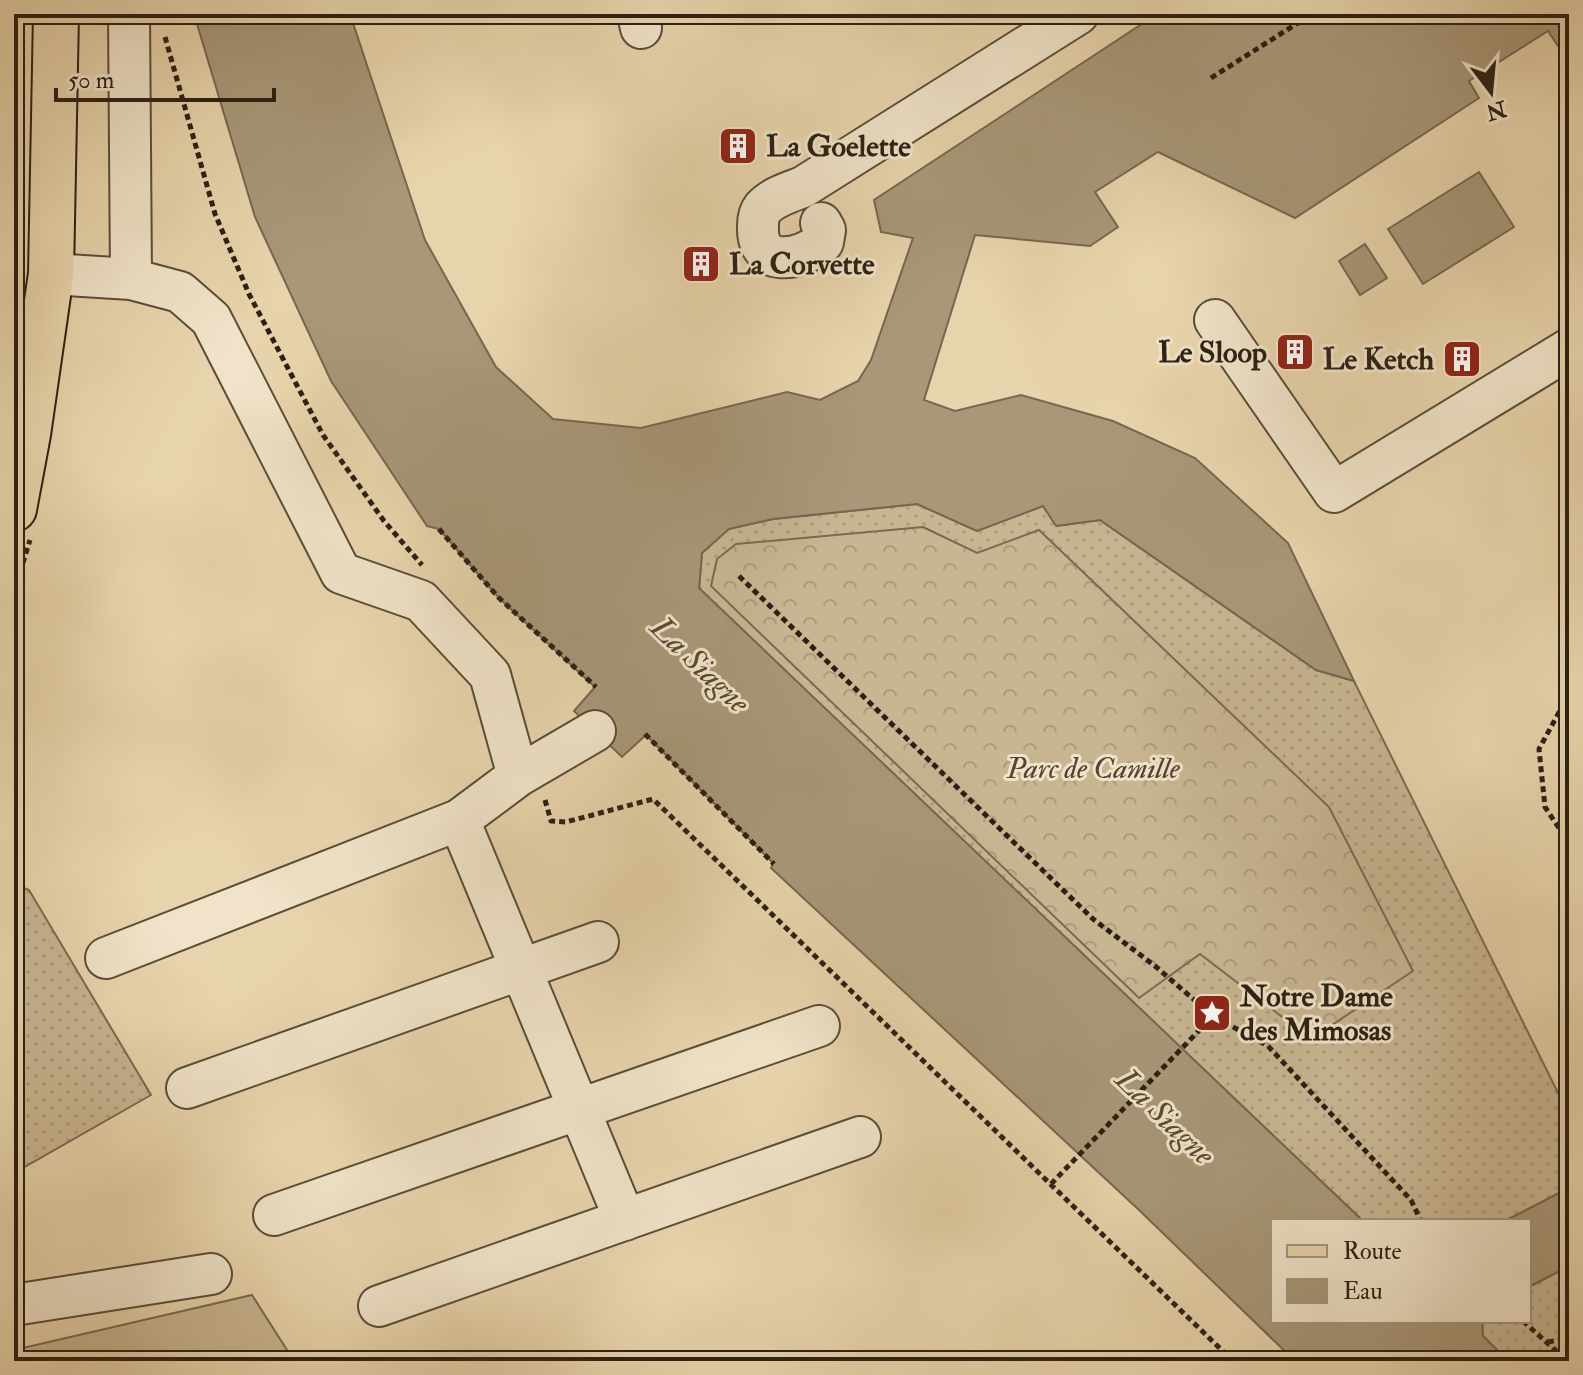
<svg xmlns="http://www.w3.org/2000/svg" width="1583" height="1375" viewBox="0 0 1583 1375" font-family="'IM FELL Double Pica',serif">
  <style>
    .grass { fill: url(#grass-dots); stroke: #7a6a53; stroke-width: 2 }
    .forest { fill: url(#forest-crowns); stroke: #7a6a53; stroke-width: 2 }
    .garden { fill: #c8b592; stroke: #7a6a53; stroke-width: 2 }
    .water { fill: #a89778; stroke: #766750; stroke-width: 2 }
    .lines { fill: none; stroke-linecap: round; stroke-linejoin: round }
    .minor-casing { stroke: #5a4d3a; stroke-width: 44 }
    .major-casing { stroke: #2b2014; stroke-width: 48 }
    .path { stroke: #2b2014; stroke-width: 5; stroke-dasharray: 6 4; stroke-linecap: butt }
    .minor { stroke: #f0e3c9; stroke-width: 40 }
    .major { stroke: #e8d4ac; stroke-width: 44 }
    .labels { text-anchor: middle; dominant-baseline: central; stroke-width: 6; stroke-linejoin: round; paint-order: stroke }
    .poi-label { font-size: 30px; font-weight: bold; fill: #2b2014; stroke: #f0e3c9; text-anchor: start }
    .park-label { font-size: 30px; font-style: italic; fill: #524534; stroke: #f0e3c9 }
    .water-label { font-size: 32px; font-style: italic; fill: #574a37; stroke: #f0e3c9 }
  </style>
  <defs>
    <pattern id="grass-dots" width="8" height="8" patternUnits="userSpaceOnUse" patternTransform="scale(2)"><rect width="8" height="8" fill="#c8b592"/><path d="M2 2h.1M6 6h.1" fill="none" stroke="#ac9b7d" stroke-width="1.8" stroke-linecap="round"/></pattern>
    <pattern id="forest-crowns" width="20" height="18" patternUnits="userSpaceOnUse" patternTransform="scale(2)"><rect width="20" height="18" fill="#c8b592"/><path d="M2 6a3 3 0 1 1 6 0M12 15a3 3 0 1 1 6 0" fill="none" stroke="#ac9b7d"/></pattern>
  </defs>
  <rect width="100%" height="100%" fill="#e8d4ac"/>
  <filter id="stains"><feTurbulence type="fractalNoise" baseFrequency=".0025" numOctaves="4"/><feColorMatrix values="0 0 0 0 .2 0 0 0 0 .09 0 0 0 0 .02 0 0 0 .5 -.17"/></filter>
  <radialGradient id="worn" r=".72"><stop offset=".6" stop-color="#630" stop-opacity="0"/><stop offset="1" stop-color="#630" stop-opacity=".3"/></radialGradient>
  <path class="grass" d="M917 504 977 531 1043 506 1057 526 1100 520 1316 670 1354 681 1569 1115V1188L1505 1221H1363L699 589 702 553 728 529 773 519Z
    M14 884 29 890 151 1095 14 1173Z
    M1569 1266V1361H1508L1483 1336 1482 1321H1529V1287Z"/>
  <path class="forest" d="M923 527 977 553 1039 530 1329 807 1413 971 1311 1039 1200 954 1139 998 711 586 717 559 736 544Z"/>
  <path class="garden" d="M252 1295 294 1361H14V1350Z"/>
  <path class="water" d="M194 14H350L425 240 496 367 553 419 641 428 787 392 820 400 858 381 871 360 913 238 881 232 874 200 1157 14H1569V39L1558 46 1548 31 1469 81 1479 98 1295 218 1158 152 1095 192 1118 227 1090 246 975 235 924 400 955 411 1021 395 1113 421 1195 458 1288 543 1354 681 1316 670 1100 520 1056 526 1043 506 977 531 917 504 773 519 729 529 702 553 699 588 1363 1221H1273V1321H1482L1483 1336 1508 1361H1295L1139 1210 771 868 773 863 646 735 622 757 574 711 595 687 498 597 439 529 427 526 331 381 255 217Z
    M1479 172 1514 227 1423 284 1388 229Z
    M1365 244 1387 278 1360 295 1339 261Z
    M1569 1188V1266L1529 1287V1221H1505Z"/>
  <g class="lines">
    <defs>
      <path id="minor" d="M129 14 131 279
        M638 14 641 28
        M821 223 825 230 823 242C800 261 756 269 758 226 758 220 759 213 763 208 773 197 790 192 803 187L1078 14
        M51 274 131 279 180 292 211 319 341 573 421 601 490 675 518 776 459 820 106 958
        M1215 320 1334 492 1569 349
        M14 334H44
        M518 776 595 731
        M459 820 625 1220
        M187 1088 598 942
        M274 1215 819 1026
        M14 1305 211 1274
        M379 1306 860 1137"/>
      <path id="major" d="M14 509 28 434 51 274 56 14"/>
    </defs>
    <use href="#minor" class="minor-casing"/>
    <use href="#major" class="major-casing"/>
    <path class="path" d="M1424 14 1425 17
      M165 37 215 214 249 294 323 435 384 521 422 565
      M1211 78 1312 14
      M439 529 498 597 596 687
      M739 576 1093 919 1155 966 1213 1016 1268 1046 1411 1200 1421 1221
      M14 592 30 540
      M1569 694 1539 749 1545 807 1569 843
      M645 734 774 864
      M545 800 551 821 566 822 653 799 1233 1361
      M1051 1184 1213 1016
      M1523 1321 1567 1361
      M1548 1342 1569 1338"/>
    <use href="#minor" class="minor"/>
    <use href="#major" class="major"/>
  </g>
  <defs>
    <symbol id="building-square" viewBox="-11 -11 22 22"><rect x="-9" y="-9" width="18" height="18" rx="4" fill="#8f2418" stroke="#f0e3c9"/><path d="M-4-6H4V6H1V3H-1V6H-4ZM-2.5-4.3h1.7v1.8h-1.7ZM.8-4.3h1.7v1.8H.8ZM-2.5-1h1.7V.8h-1.7ZM.8-1h1.7V.8H.8Z" fill="#fff"/></symbol>
    <symbol id="sight-square" viewBox="-11 -11 22 22"><rect x="-9" y="-9" width="18" height="18" rx="4" fill="#8f2418" stroke="#f0e3c9"/><path d="M0-6L1.8-2.2L6-1.7L2.9 1.2L3.7 5.4L0 3.3L-3.7 5.4L-2.9 1.2L-6-1.7L-1.8-2.2Z" fill="#fff"/></symbol>
  </defs>
  <g fill-rule="evenodd">
    <use href="#building-square" x="716" y="124" width="44" height="44"/>
    <use href="#building-square" x="679" y="242" width="44" height="44"/>
    <use href="#building-square" x="1273" y="330" width="44" height="44"/>
    <use href="#building-square" x="1440" y="337" width="44" height="44"/>
    <use href="#sight-square" x="1190" y="991" width="44" height="44"/>
  </g>
  <g class="labels">
    <g class="poi-label">
      <text x="766" y="146">La Goelette</text>
      <text x="729" y="264">La Corvette</text>
      <text x="1267" y="352" text-anchor="end">Le Sloop</text>
      <text x="1434" y="359" text-anchor="end">Le Ketch</text>
      <text x="1240" y="996">Notre Dame<tspan x="1240" dy="34">des Mimosas</tspan></text>
    </g>
    <g class="park-label">
      <text x="1093" y="768">Parc de Camille</text>
    </g>
    <g class="water-label">
      <text transform="translate(700 665) rotate(44)">La Siagne</text>
      <text transform="translate(1165 1117) rotate(44)">La Siagne</text>
    </g>
  </g>
  <rect width="1583" height="1375" fill="none" stroke="#e8d4ac" stroke-width="48"/>
  <rect x="16" y="16" width="1551" height="1343" fill="none" stroke="#2b2014" stroke-width="4"/>
  <rect x="24" y="24" width="1535" height="1327" fill="none" stroke="#2b2014" stroke-width="2"/>
  <rect x="1271" y="1219" width="260" height="104" fill="#f0e3c9" stroke="#a19581" stroke-width="2"/>
  <rect x="1287" y="1245" width="40" height="12" fill="#e8d4ac" stroke="#a19581" stroke-width="2"/>
  <text x="1343" y="1259" font-size="24" fill="#2b2014">Route</text>
  <rect x="1287" y="1279" width="40" height="24" fill="#a89778" stroke="#a19581" stroke-width="2"/>
  <text x="1343" y="1299" font-size="24" fill="#2b2014">Eau</text>
  <g transform="translate(1491 92) rotate(164)" stroke="#f0e3c9" stroke-width="6" paint-order="stroke">
  <path d="M0-6L14 30L0 20L-14 30Z" fill="#2b2014"/>
  <text y="-12" font-size="22" font-weight="bold" text-anchor="middle" fill="#2b2014">N</text>
  </g>
  <path d="M56 88v12h218v-12" fill="none" stroke="#2b2014" stroke-width="4"/>
  <text x="68" y="88" font-size="24" fill="#2b2014" stroke="#f0e3c9" stroke-width="6" paint-order="stroke">50 m</text>
  <rect width="100%" height="100%" filter="url(#stains)"/>
  <rect width="100%" height="100%" fill="url(#worn)"/>
</svg>
